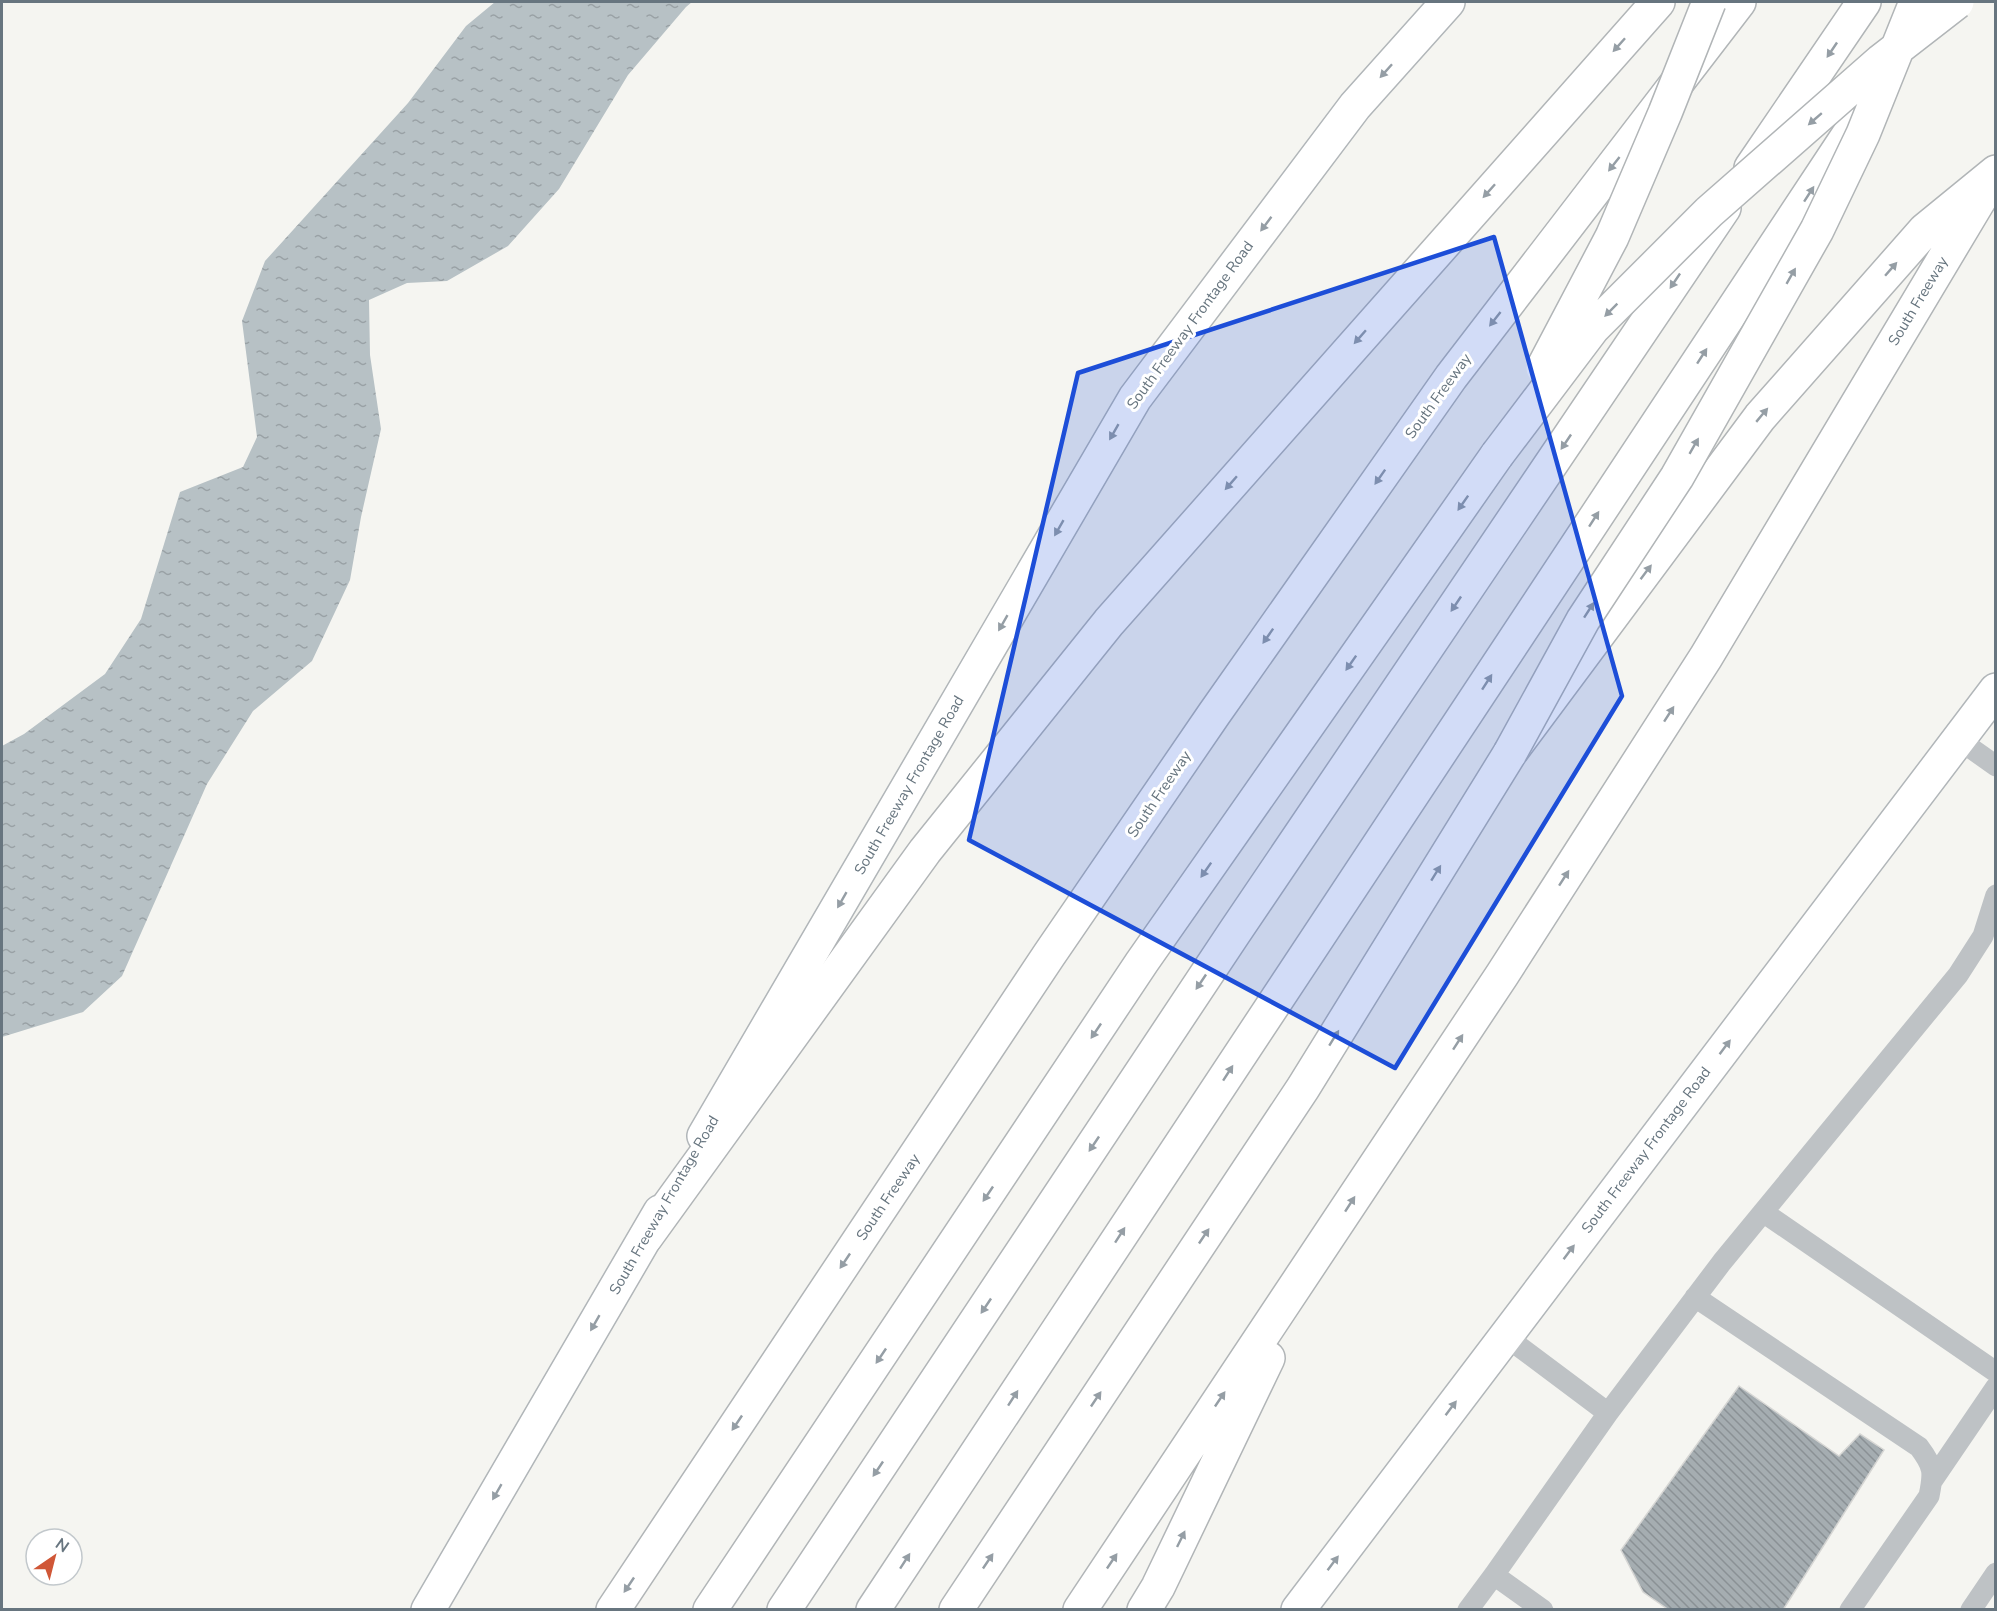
<svg xmlns="http://www.w3.org/2000/svg" width="1997" height="1611" viewBox="0 0 1997 1611" font-family="'Nunito Sans',sans-serif">
  <style>
    .water { fill: url(#water-ripples) }
    .building { fill: url(#building-back-hatch); stroke: #d6d6d4; stroke-width: 1.5 }
    .lines { fill: none; stroke-linecap: round; stroke-linejoin: round }
    .secondary-casing { stroke: #b1b6b9; stroke-width: 36 }
    .motorway-casing { stroke: #b1b5b7; stroke-width: 36 }
    .service { stroke: #bec2c5; stroke-width: 21 }
    .secondary { stroke: #fff; stroke-width: 33 }
    .motorway { stroke: #fff; stroke-width: 33 }
    .motorway-bridge-casing { stroke: #b1b5b7; stroke-width: 36; stroke-linecap: butt }
    .motorway-bridge { stroke: #fff; stroke-width: 33 }
    .oneway { fill: #959ea5 }
    .marked { fill: #1d4ed8; fill-opacity: 0.2; stroke: #1d4ed8; stroke-width: 4.5; stroke-linejoin: round }
    .labels { text-anchor: middle; dominant-baseline: central; stroke-width: 6; stroke-linejoin: round; paint-order: stroke }
    .street-label { font-size: 15px; fill: #67757f; stroke: #fff }
  </style>
  <defs>
    <pattern id="water-ripples" width="26" height="14" patternUnits="userSpaceOnUse" patternTransform="scale(1.5)"><rect width="26" height="14" fill="#b7c1c5"/><path d="M2 4q2-2 4 0t4 0M15 11q2-2 4 0t4 0" fill="none" stroke="#99a1a5"/></pattern>
    <pattern id="building-back-hatch" width="6" height="6" patternUnits="userSpaceOnUse" patternTransform="scale(1.5)"><rect width="6" height="6" fill="#a5adb1"/><path d="M-1 5l2 2M0 0l6 6M5-1l2 2" fill="none" stroke="#8a9195"/></pattern>
  </defs>
  <rect width="100%" height="100%" fill="#f5f5f1"/>
  <path class="water" d="M495 2H692L686 7 628 75 559 189 508 246 447 281 407 283 369 300 370 355 381 429 361 517 350 580 312 661 253 711 207 784 122 976 83 1012 2 1037V746L24 734 105 674 141 619 180 492 243 467 257 437 242 321 265 261 408 103 466 26Z"/>
  <path class="building" d="M1739 1386 1839 1456 1860 1434 1884 1450 1783 1610H1669L1643 1592 1621 1550Z"/>
  <g class="lines">
    <defs>
      <path id="secondary" d="M704 1136 1135 398 1355 106 1448 2
        M428 1610 660 1212
        M1298 1610 1996 690"/>
      <path id="motorway" d="M1751 168 1864 2
        M646 1237 925 851 1109 622 1658 2
        M613 1610 1049 955 1214 714 1451 377 1739 2
        M710 1610 1142 962 1497 455
        M784 1610 1234 933 1724 208
        M873 1610 1859 119
        M956 1610 1303 1088 1510 753 1760 417 1925 230 1996 172
        M1080 1610 1502 975 1706 657 1984 192
        M1144 1610 1158 1587 1268 1358"/>
    </defs>
    <use href="#secondary" class="secondary-casing"/>
    <use href="#motorway" class="motorway-casing"/>
    <path class="service" d="M1958 739 1996 766
      M1763 1212 1996 1372
      M1695 1297 1919 1447C1934 1467 1934 1472 1929 1496L1850 1610
      M1505 1336 1608 1413 1722 1262 1958 975 1983 936 1996 895
      M1932 1481 1996 1387
      M1494 1575 1543 1610
      M1468 1610 1494 1575 1608 1413
      M1971 1610 1996 1573"/>
    <use href="#secondary" class="secondary"/>
    <use href="#motorway" class="motorway"/>
    <defs>
      <path id="motorway-bridge" d="M1543 368 1612 237 1665 113 1709 2
        M1497 455 1593 328 1709 212 1881 61 1957 2
        M1510 753 1583 620 1677 477 1817 230 1863 134 1916 2"/>
    </defs>
    <use href="#motorway-bridge" class="motorway-bridge-casing"/>
    <use href="#motorway-bridge" class="motorway-bridge"/>
  </g>
  <defs><path id="oneway-solid" d="M-6-.8H1V-3.2L6.5 0L1 3.2V.8H-6Z" transform="scale(1.5)"/></defs>
  <g class="oneway">
    <use href="#oneway-solid" transform="translate(1619 45) rotate(132)"/>
    <use href="#oneway-solid" transform="translate(1832 50) rotate(124)"/>
    <use href="#oneway-solid" transform="translate(1386 71) rotate(132)"/>
    <use href="#oneway-solid" transform="translate(1815 119) rotate(139)"/>
    <use href="#oneway-solid" transform="translate(1614 164) rotate(128)"/>
    <use href="#oneway-solid" transform="translate(1489 191) rotate(132)"/>
    <use href="#oneway-solid" transform="translate(1809 194) rotate(-57)"/>
    <use href="#oneway-solid" transform="translate(1266 224) rotate(127)"/>
    <use href="#oneway-solid" transform="translate(1891 269) rotate(-49)"/>
    <use href="#oneway-solid" transform="translate(1791 276) rotate(-60)"/>
    <use href="#oneway-solid" transform="translate(1675 281) rotate(124)"/>
    <use href="#oneway-solid" transform="translate(1611 310) rotate(135)"/>
    <use href="#oneway-solid" transform="translate(1495 319) rotate(128)"/>
    <use href="#oneway-solid" transform="translate(1360 337) rotate(131)"/>
    <use href="#oneway-solid" transform="translate(1702 356) rotate(-57)"/>
    <use href="#oneway-solid" transform="translate(1762 415) rotate(-50)"/>
    <use href="#oneway-solid" transform="translate(1114 432) rotate(120)"/>
    <use href="#oneway-solid" transform="translate(1566 442) rotate(124)"/>
    <use href="#oneway-solid" transform="translate(1694 446) rotate(-60)"/>
    <use href="#oneway-solid" transform="translate(1380 477) rotate(125)"/>
    <use href="#oneway-solid" transform="translate(1231 483) rotate(131)"/>
    <use href="#oneway-solid" transform="translate(1463 503) rotate(125)"/>
    <use href="#oneway-solid" transform="translate(1594 519) rotate(-57)"/>
    <use href="#oneway-solid" transform="translate(1059 528) rotate(120)"/>
    <use href="#oneway-solid" transform="translate(1646 572) rotate(-53)"/>
    <use href="#oneway-solid" transform="translate(1456 604) rotate(124)"/>
    <use href="#oneway-solid" transform="translate(1589 610) rotate(-57)"/>
    <use href="#oneway-solid" transform="translate(1003 623) rotate(120)"/>
    <use href="#oneway-solid" transform="translate(1268 636) rotate(125)"/>
    <use href="#oneway-solid" transform="translate(1351 663) rotate(125)"/>
    <use href="#oneway-solid" transform="translate(1487 682) rotate(-57)"/>
    <use href="#oneway-solid" transform="translate(1669 714) rotate(-57)"/>
    <use href="#oneway-solid" transform="translate(1206 870) rotate(125)"/>
    <use href="#oneway-solid" transform="translate(1436 873) rotate(-58)"/>
    <use href="#oneway-solid" transform="translate(1564 878) rotate(-57)"/>
    <use href="#oneway-solid" transform="translate(842 900) rotate(120)"/>
    <use href="#oneway-solid" transform="translate(1201 982) rotate(124)"/>
    <use href="#oneway-solid" transform="translate(1096 1031) rotate(124)"/>
    <use href="#oneway-solid" transform="translate(1334 1038) rotate(-58)"/>
    <use href="#oneway-solid" transform="translate(1458 1042) rotate(-57)"/>
    <use href="#oneway-solid" transform="translate(1725 1047) rotate(-53)"/>
    <use href="#oneway-solid" transform="translate(1228 1073) rotate(-57)"/>
    <use href="#oneway-solid" transform="translate(1094 1144) rotate(124)"/>
    <use href="#oneway-solid" transform="translate(988 1194) rotate(124)"/>
    <use href="#oneway-solid" transform="translate(1350 1204) rotate(-57)"/>
    <use href="#oneway-solid" transform="translate(1120 1235) rotate(-57)"/>
    <use href="#oneway-solid" transform="translate(1204 1236) rotate(-56)"/>
    <use href="#oneway-solid" transform="translate(1569 1252) rotate(-53)"/>
    <use href="#oneway-solid" transform="translate(845 1261) rotate(124)"/>
    <use href="#oneway-solid" transform="translate(986 1306) rotate(124)"/>
    <use href="#oneway-solid" transform="translate(595 1323) rotate(120)"/>
    <use href="#oneway-solid" transform="translate(881 1356) rotate(124)"/>
    <use href="#oneway-solid" transform="translate(1013 1398) rotate(-57)"/>
    <use href="#oneway-solid" transform="translate(1096 1399) rotate(-56)"/>
    <use href="#oneway-solid" transform="translate(1220 1399) rotate(-56)"/>
    <use href="#oneway-solid" transform="translate(1451 1408) rotate(-53)"/>
    <use href="#oneway-solid" transform="translate(737 1423) rotate(124)"/>
    <use href="#oneway-solid" transform="translate(878 1469) rotate(124)"/>
    <use href="#oneway-solid" transform="translate(497 1492) rotate(120)"/>
    <use href="#oneway-solid" transform="translate(1181 1539) rotate(-64)"/>
    <use href="#oneway-solid" transform="translate(905 1561) rotate(-57)"/>
    <use href="#oneway-solid" transform="translate(988 1561) rotate(-56)"/>
    <use href="#oneway-solid" transform="translate(1112 1561) rotate(-56)"/>
    <use href="#oneway-solid" transform="translate(1333 1563) rotate(-53)"/>
    <use href="#oneway-solid" transform="translate(629 1585) rotate(124)"/>
  </g>
  <path class="marked" d="M1494 237 1622 696 1395 1068 969 840 1078 373Z"/>
  <g class="labels">
    <g class="street-label">
      <text transform="translate(1918 301) rotate(-59)">South Freeway</text>
      <text transform="translate(1190 325) rotate(-54)">South Freeway Frontage Road</text>
      <text transform="translate(1438 396) rotate(-54)">South Freeway</text>
      <text transform="translate(909 785) rotate(-60)">South Freeway Frontage Road</text>
      <text transform="translate(1159 794) rotate(-56)">South Freeway</text>
      <text transform="translate(1646 1150) rotate(-53)">South Freeway Frontage Road</text>
      <text transform="translate(888 1197) rotate(-56)">South Freeway</text>
      <text transform="translate(664 1205) rotate(-60)">South Freeway Frontage Road</text>
    </g>
  </g>
  <rect width="1997" height="1611" fill="none" stroke="#67757f" stroke-width="6"/>
  <g transform="translate(54 1557) rotate(35)"><circle r="28" fill="#ffffff" stroke="#c2c8cc" stroke-width="1.5"/>
  <path d="M0-4.5L10 22L0 15L-10 22Z" fill="#d05737"/>
  <text y="-9" font-size="16" font-weight="bold" text-anchor="middle" fill="#67757f">N</text>
  </g>
</svg>
